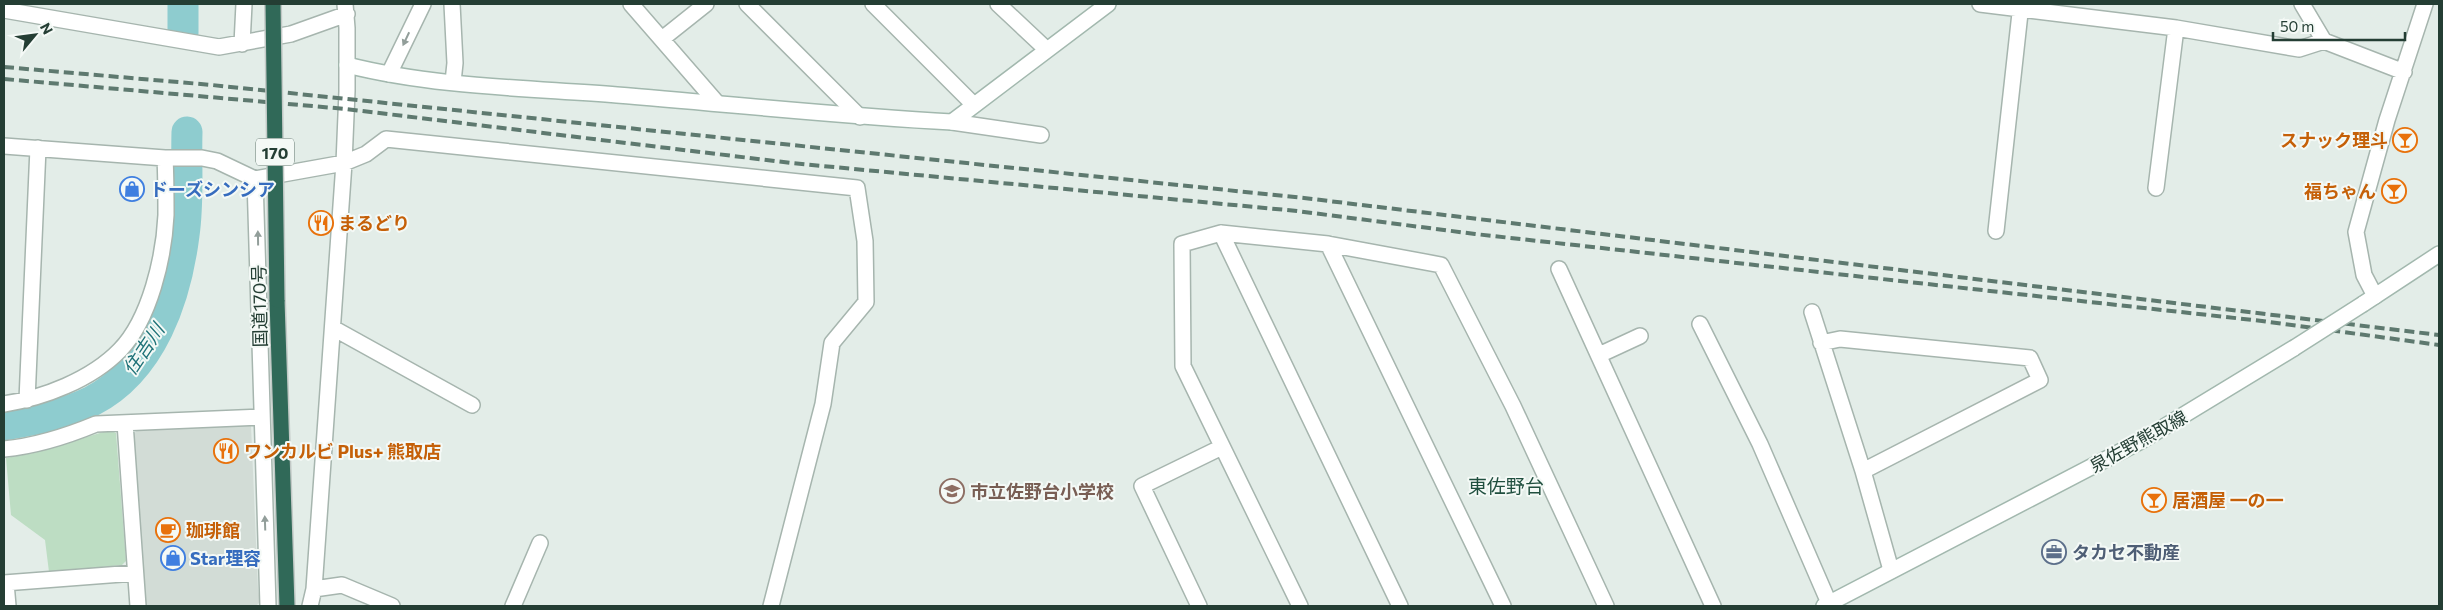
<svg xmlns="http://www.w3.org/2000/svg" width="2443" height="610" viewBox="0 0 2443 610" font-family="Commissioner,'Noto Sans JP',sans-serif">
  <style>
    .built { fill: #d2dcd6 }
    .green { fill: #bdddc3 }
    .lines { fill: none; stroke-linecap: round; stroke-linejoin: round }
    .river { stroke: #8ecccf; stroke-width: 31 }
    .street-casing { stroke: #a6b5ae; stroke-width: 18 }
    .secondary-casing { stroke: #a2b8ae; stroke-width: 18 }
    .highway-casing { stroke: #c2c9c6; stroke-width: 18 }
    .street { stroke: #fff; stroke-width: 15 }
    .secondary { stroke: #fff; stroke-width: 15 }
    .highway { stroke: #306958; stroke-width: 15 }
    .rail { stroke: #5e796f; stroke-width: 4; stroke-dasharray: 10 5; stroke-linecap: butt }
    .secondary-bridge-casing { stroke: #a2b8ae; stroke-width: 18; stroke-linecap: butt }
    .highway-bridge-casing { stroke: #c2c9c6; stroke-width: 18; stroke-linecap: butt }
    .secondary-bridge { stroke: #fff; stroke-width: 15 }
    .highway-bridge { stroke: #306958; stroke-width: 15 }
    .oneway { fill: #929e9a }
    .labels { text-anchor: middle; dominant-baseline: central; stroke-width: 4; stroke-linejoin: round; paint-order: stroke }
    .shield { fill: #f4f9f6; stroke: #62766e; stroke-width: 1 }
    .shield-label { font-size: 16px; font-weight: bold; fill: #243e34 }
    .food-label { font-size: 18px; font-weight: bold; fill: #c56008; stroke: #f4f9f6; text-anchor: start }
    .shop-label { font-size: 18px; font-weight: bold; fill: #366cbe; stroke: #f4f9f6; text-anchor: start }
    .street-label { font-size: 18px; fill: #243e34; stroke: #f4f9f6 }
    .education-label { font-size: 18px; font-weight: bold; fill: #785e54; stroke: #f4f9f6; text-anchor: start }
    .service-label { font-size: 18px; font-weight: bold; fill: #4e5e75; stroke: #f4f9f6; text-anchor: start }
    .water-label { font-size: 19px; font-style: italic; fill: #1f7278; stroke: #f4f9f6 }
    .neighbourhood-label { font-size: 19px; fill: #204f3f; stroke: #f4f9f6 }
  </style>
  <rect width="100%" height="100%" fill="#e3ede8"/>
  <path class="built" d="M251 425 258 589 260 602 256 606H146L133 435 138 429Z"/>
  <path class="green" d="M110 430 116 433 126 561 122 565 49 572 45 540 11 515 6 458 33 453Z"/>
  <g class="lines">
    <path class="river" d="M183 4V33
      M4 425C33 420 64 415 92 401 152 370 176 298 184 235 189 201 186 165 187 132"/>
    <defs>
      <path id="street" d="M452 4 455 63 453 82
        M631 4 717 103
        M747 4 860 117
        M873 4 974 105
        M998 4 1046 49
        M1980 4 2176 28 2299 49 2324 41 2404 72
        M2302 4 2324 41
        M4 10 219 47 291 34 347 14
        M662 39 706 4
        M242 44 244 4
        M389 74 423 4
        M952 122 1041 135
        M4 146 165 158H202L217 161 255 179 344 163 366 154 386 139 857 188 865 241 866 302 832 343 823 404 771 606
        M255 179 268 606
        M2156 188 2176 28
        M1996 231 2021 4
        M1221 233 1400 606
        M1328 244 1441 265 1513 406 1606 606
        M1559 269 1713 606
        M2375 296 2364 275 2356 232 2387 120 2425 4
        M1812 312 1863 471 1891 570
        M1700 324 1760 444 1829 603
        M333 328 472 405
        M1821 343 1840 339 2030 358 2040 380 1863 471
        M1599 355 1640 336
        M27 400 38 148
        M4 404C43 398 91 380 120 350 150 319 164 257 166 215 166 196 166 177 165 158
        M125 423 138 606
        M4 449C36 446 67 436 96 424L262 417
        M4 583 135 573
        M6 583 8 606
        M314 589 342 585 392 606
        M310 606 314 589 344 163 347 91V28L345 4
        M513 606 540 543
        M1199 606 1142 486 1222 447
        M1300 606 1183 366 1182 244 1221 233 1328 244 1503 606"/>
      <path id="secondary" d="M347 65C434 87 528 88 617 95 729 104 840 116 952 122L1108 4
        M2363 304 2439 254
        M1824 606 2141 441 2294 348"/>
      <path id="highway" d="M277 300 287 606"/>
    </defs>
    <use href="#street" class="street-casing"/>
    <use href="#secondary" class="secondary-casing"/>
    <use href="#highway" class="highway-casing"/>
    <use href="#street" class="street"/>
    <use href="#secondary" class="secondary"/>
    <use href="#highway" class="highway"/>
    <path class="rail" d="M4 67 212 85 1304 198 2439 335
      M4 79 346 109 791 163 1297 211 1475 234 2262 321 2439 345"/>
    <defs>
      <path id="secondary-bridge" d="M2294 348 2363 304"/>
      <path id="highway-bridge" d="M273 4 277 300"/>
    </defs>
    <use href="#secondary-bridge" class="secondary-bridge-casing"/>
    <use href="#highway-bridge" class="highway-bridge-casing"/>
    <use href="#secondary-bridge" class="secondary-bridge"/>
    <use href="#highway-bridge" class="highway-bridge"/>
  </g>
  <defs><path id="oneway-solid" d="M-6-.8H1V-3.2L6.5 0L1 3.2V.8H-6Z" transform="scale(1.25)"/></defs>
  <g class="oneway">
    <use href="#oneway-solid" transform="translate(406 39) rotate(115)"/>
    <use href="#oneway-solid" transform="translate(258 238) rotate(-91)"/>
    <use href="#oneway-solid" transform="translate(265 523) rotate(-92)"/>
  </g>
  <defs>
    <symbol id="bar-ring" viewBox="-11 -11 22 22"><circle r="9.5" fill="#f4f9f6" stroke="#e8710a" stroke-width="1.5"/><path d="M-6-5H6L.8 .8V4.5H3.5V6h-7V4.5H-.8V.8Z" fill="#e8710a"/></symbol>
    <symbol id="shop-ring" viewBox="-11 -11 22 22"><circle r="9.5" fill="#f4f9f6" stroke="#3f7fe0" stroke-width="1.5"/><path d="M-5-2.5h2.3a2.7 3.5 0 0 1 5.4 0H5L5.5 6h-11ZM-1.5-2.5h3a1.5 2.3 0 0 0-3 0Z" fill="#3f7fe0"/></symbol>
    <symbol id="restaurant-ring" viewBox="-11 -11 22 22"><circle r="9.5" fill="#f4f9f6" stroke="#e8710a" stroke-width="1.5"/><path d="M-5-6h1v4h1v-4h1v4h1v-4h1v5L-1.5 .5V6h-2V.5L-5-1ZM5-6V6H3V1.5H1.5Q1.5-4 5-6Z" fill="#e8710a"/></symbol>
    <symbol id="school-ring" viewBox="-11 -11 22 22"><circle r="9.5" fill="#f4f9f6" stroke="#8d6e63" stroke-width="1.5"/><path d="M0-5L7-2L0 1L-7-2ZM-4 1L0 2.5L4 1V4Q0 6-4 4Z" fill="#8d6e63"/></symbol>
    <symbol id="cafe-ring" viewBox="-11 -11 22 22"><circle r="9.5" fill="#f4f9f6" stroke="#e8710a" stroke-width="1.5"/><path d="M-5.5-4.5H6V0H3Q3 3.5 0 3.5H-2.5Q-5.5 3.5-5.5 0ZM3-3.2v2h1.7v-2ZM-6 4.5H4V6H-6Z" fill="#e8710a"/></symbol>
    <symbol id="office-ring" viewBox="-11 -11 22 22"><circle r="9.5" fill="#f4f9f6" stroke="#5c6f8a" stroke-width="1.5"/><path d="M-6-3h4V-5.5h4V-3h4V5H-6ZM-1-4.5V-3h2v-1.5ZM-6 0V1H6V0Z" fill="#5c6f8a"/></symbol>
  </defs>
  <g fill-rule="evenodd">
    <use href="#bar-ring" x="2391" y="126" width="28" height="28"/>
    <use href="#shop-ring" x="118" y="175" width="28" height="28"/>
    <use href="#bar-ring" x="2380" y="177" width="28" height="28"/>
    <use href="#restaurant-ring" x="307" y="209" width="28" height="28"/>
    <use href="#restaurant-ring" x="212" y="437" width="28" height="28"/>
    <use href="#school-ring" x="938" y="477" width="28" height="28"/>
    <use href="#bar-ring" x="2140" y="486" width="28" height="28"/>
    <use href="#cafe-ring" x="154" y="516" width="28" height="28"/>
    <use href="#office-ring" x="2040" y="538" width="28" height="28"/>
    <use href="#shop-ring" x="159" y="544" width="28" height="28"/>
  </g>
  <g class="labels">
    <rect class="shield" x="256" y="138.5" width="38" height="27" rx="4"/>
    <g class="shield-label">
      <text x="275" y="152">170</text>
    </g>
    <g class="food-label">
      <text x="2388" y="140" text-anchor="end">スナック理斗</text>
      <text x="2376" y="191" text-anchor="end">福ちゃん</text>
      <text x="338" y="223">まるどり</text>
      <text x="244" y="451">ワンカルビ Plus+ 熊取店</text>
      <text x="2172" y="500">居酒屋 一の一</text>
      <text x="186" y="530">珈琲館</text>
    </g>
    <g class="shop-label">
      <text x="150" y="189">ドーズシンシア</text>
      <text x="190" y="558">Star理容</text>
    </g>
    <g class="street-label">
      <text transform="translate(259 306) rotate(-91)">国道170号</text>
      <text transform="translate(2138 441) rotate(-29)">泉佐野熊取線</text>
    </g>
    <g class="education-label">
      <text x="970" y="491">市立佐野台小学校</text>
    </g>
    <g class="service-label">
      <text x="2072" y="552">タカセ不動産</text>
    </g>
    <g class="water-label">
      <text transform="translate(143 349) rotate(-56)">住吉川</text>
    </g>
    <g class="neighbourhood-label">
      <text x="1506" y="485">東佐野台</text>
    </g>
  </g>
  <rect width="2443" height="610" fill="none" stroke="#243e34" stroke-width="10"/>
  <g transform="translate(35 35) rotate(61)" stroke="#f4f9f6" stroke-width="4" paint-order="stroke">
  <path d="M0-4L9 19L0 12L-9 19Z" fill="#243e34"/>
  <text y="-8" font-size="14" font-weight="bold" text-anchor="middle" fill="#243e34">N</text>
  </g>
  <path d="M2273 32v8h132v-8" fill="none" stroke="#243e34" stroke-width="2.5"/>
  <text x="2280" y="32" font-size="15" fill="#243e34" stroke="#f4f9f6" stroke-width="4" paint-order="stroke">50 m</text>
</svg>
